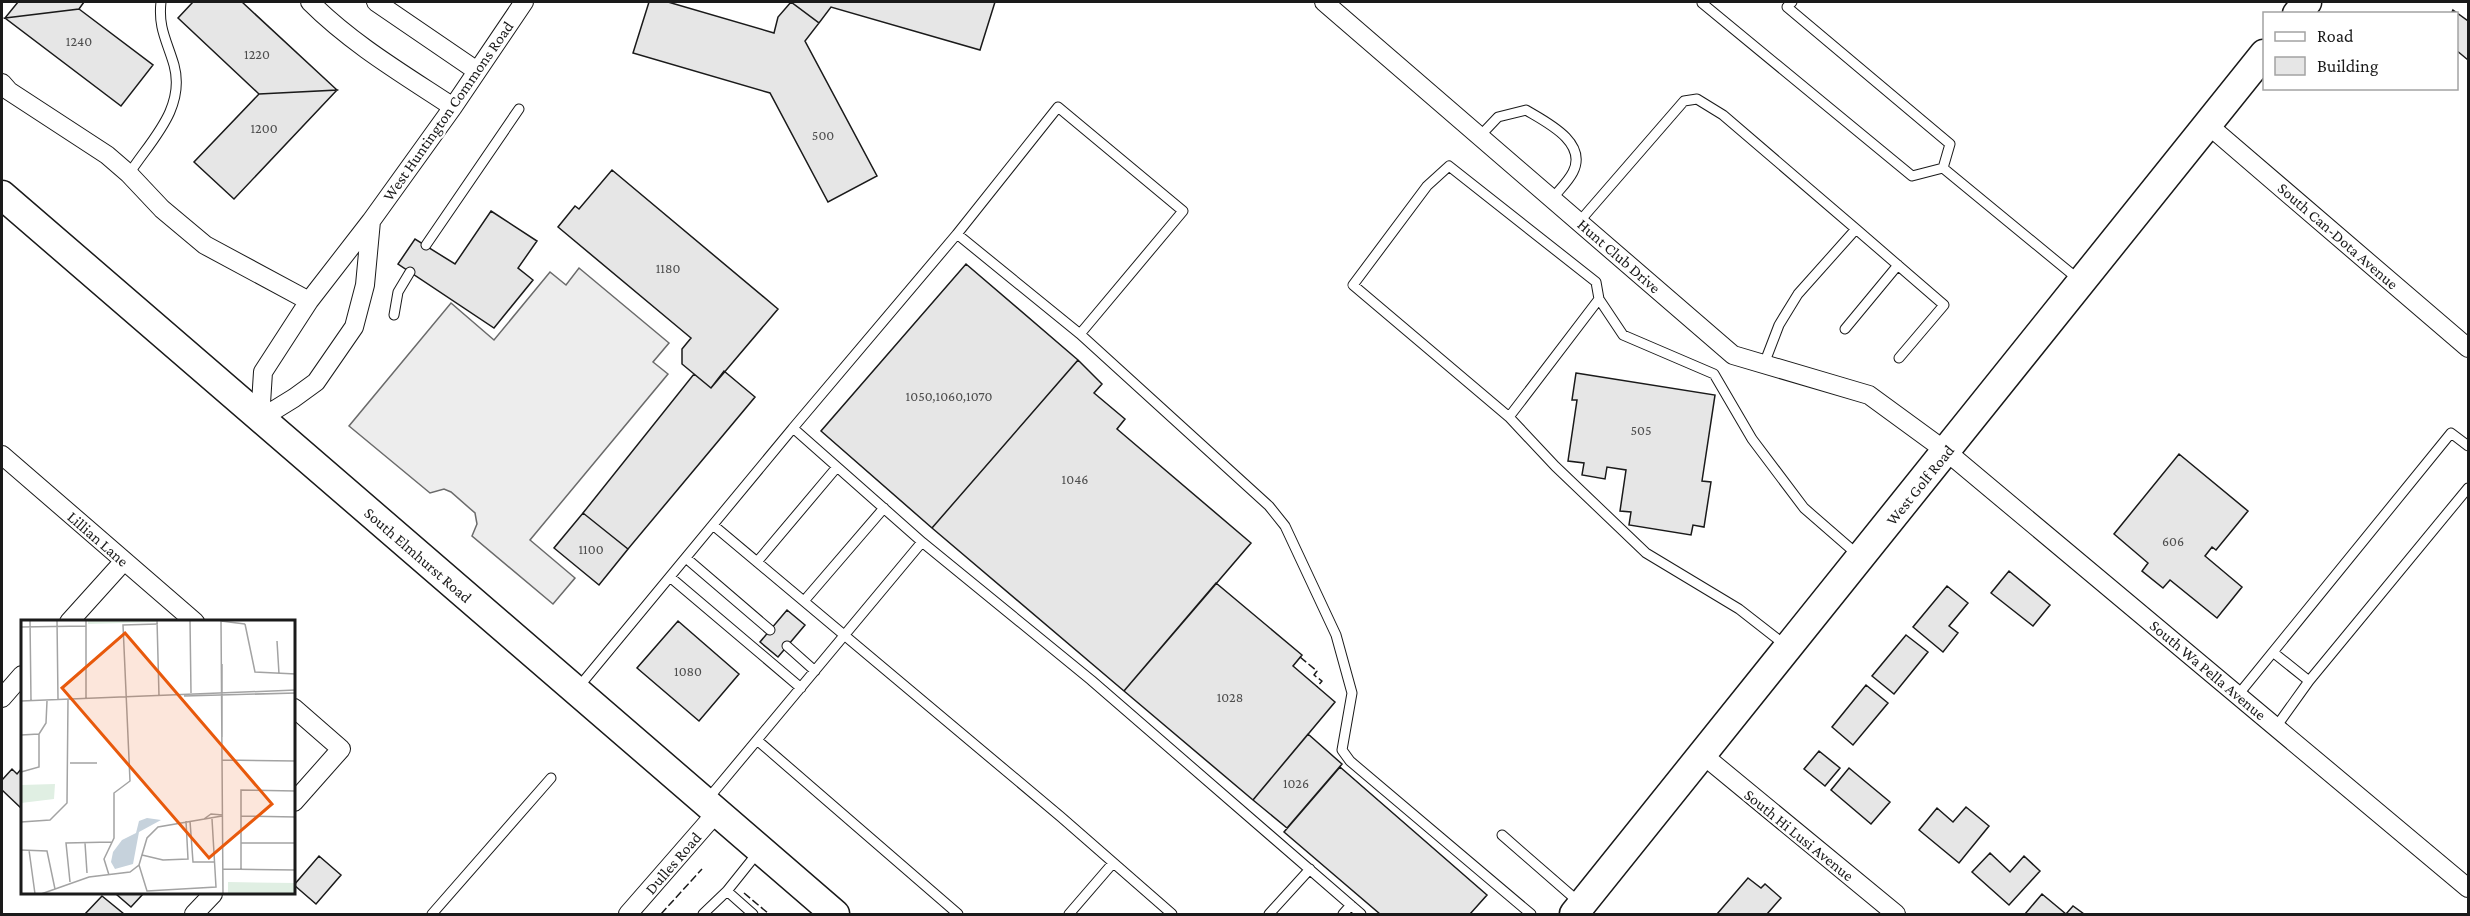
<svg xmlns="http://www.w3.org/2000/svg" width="2470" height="916" viewBox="0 0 2470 916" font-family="'Crimson Pro',serif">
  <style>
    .parking { fill: #ededed; stroke: #6a6a6a; stroke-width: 1.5 }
    .building { fill: #e6e6e6; stroke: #1a1a1a; stroke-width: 1.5 }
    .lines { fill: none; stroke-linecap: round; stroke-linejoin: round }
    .service-casing { stroke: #1a1a1a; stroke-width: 11 }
    .minor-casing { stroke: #1a1a1a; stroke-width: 20 }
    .primary-casing { stroke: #1a1a1a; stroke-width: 31 }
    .service { stroke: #fff; stroke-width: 9 }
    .minor { stroke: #fff; stroke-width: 18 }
    .primary { stroke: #fff; stroke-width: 28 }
    .fence { stroke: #1a1a1a; stroke-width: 1.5; stroke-dasharray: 8 3; stroke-linecap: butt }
    .labels { text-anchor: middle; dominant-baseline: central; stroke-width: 4.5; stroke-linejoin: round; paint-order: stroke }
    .number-label { font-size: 14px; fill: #4d4d4d }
    .street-label { font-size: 16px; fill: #1a1a1a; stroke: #fff }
    .inset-road { fill: none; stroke: #a3a3a3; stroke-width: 1.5 }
    .view { fill: #e8590c; fill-opacity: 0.15; stroke: #e8590c; stroke-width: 3 }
    .inset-edge { fill: none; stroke: #1a1a1a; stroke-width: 3 }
  </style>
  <rect width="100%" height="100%" fill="#fff"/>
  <path class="parking" d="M579 268 669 343 653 362 668 374 530 540 575 578 553 604 472 536 477 524 475 513 451 492 444 489 430 493 349 426 451 303 494 340 550 272 566 285Z"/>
  <path class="building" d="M18 2H84L79 9 5 18Z
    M193 2H242L337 90 259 94 178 18Z
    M649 2H668L774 33 778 17 791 2 819 23 805 41 877 176 828 202 770 93 633 53Z
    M791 2H995L980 50 831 7 819 23Z
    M79 9 153 65 121 106 5 18Z
    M2453 10 2468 21V60L2456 50V14H2451Z
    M337 90 234 199 194 162 259 94Z
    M612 170 778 309 711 388 682 364V349L691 338 558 227 575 206 579 209Z
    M491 211 537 241 518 268 533 280 494 328 398 264 415 239 455 264Z
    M966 264 1078 360 932 528 821 431Z
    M1078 360 1102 384 1094 393 1125 419 1117 429 1251 543 1124 691 932 528Z
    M724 371 755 397 628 549 583 513 694 374 711 388Z
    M1576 373 1715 395 1702 481 1711 482 1704 527 1693 525 1691 535 1629 525 1631 512 1620 511 1626 470 1607 467 1605 479 1582 475 1584 463 1568 461 1577 400H1572Z
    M2179 454 2248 511 2216 550 2212 547 2205 556 2242 587 2217 618 2170 580 2163 588 2142 571 2148 563 2114 534Z
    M583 513 628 549 599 585 554 548Z
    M2009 571 2050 605 2033 626 1991 593Z
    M1216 583 1302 655 1293 666 1335 702 1253 800 1124 691Z
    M1947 586 1968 603 1949 626 1958 633 1943 652 1913 627Z
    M787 610 805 625 778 657 760 642Z
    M678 621 739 674 699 721 637 668Z
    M1906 635 1928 652 1894 694 1872 676Z
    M1866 685 1888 703 1853 745 1832 727Z
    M1308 734 1342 764 1287 828 1253 800Z
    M1819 751 1840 768 1825 786 1804 769Z
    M1340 767 1487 895 1470 914H1380L1284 832Z
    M22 768V809L2 790V780L12 769 17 774Z
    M1849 768 1890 802 1871 824 1831 790Z
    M1966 807 1989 826 1959 863 1919 830 1937 808 1953 822Z
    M1990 853 2010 872 2024 856 2040 871 2009 905 1972 872Z
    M319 856 341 875 316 904 294 885Z
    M1748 878 1761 888 1765 884 1781 898 1767 914H1717Z
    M116 894H143L131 907Z
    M2042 894 2066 914 2073 906 2084 914H2025Z
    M102 896 124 914H85Z"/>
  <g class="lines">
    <defs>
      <path id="service" d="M1704 2 1702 3 1912 176 1943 168
        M1792 2 1787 7 1950 144 1943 168
        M1480 136 1498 117 1526 110C1546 122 1588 142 1573 172 1568 182 1559 190 1552 199
        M1943 168 2078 279
        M129 174C150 141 186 109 174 65 167 41 158 28 161 2
        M1579 222 1684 101 1697 99 1723 115 1856 229
        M426 245 519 109
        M394 315 398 292 410 272
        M1845 329 1898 265
        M1080 334 1269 506 1285 526 1336 635 1352 693 1342 750 1350 761 1531 914
        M1764 364 1779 325 1798 294 1856 229 1944 305 1899 358
        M1509 417 1599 299
        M793 428 957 234 1080 334 1183 211 1058 107 957 234
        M713 525 1061 817 1172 914
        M686 558 770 630
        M757 562 837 467
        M670 577 801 688
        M804 601 884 508
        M1785 645 1739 609 1646 553 1555 466 1509 417 1353 285 1427 186 1449 166 1596 282 1599 299 1623 335 1714 374 1752 439 1804 508 1858 555
        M787 646 815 671
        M2274 653 2309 681
        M577 689 793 428 922 542 1091 680 1361 914
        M2238 695 2451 433 2468 446
        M2276 727 2309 681 2468 488
        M757 740 958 914
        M707 800 922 542
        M1502 835 1580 903
        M727 891 753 914
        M432 914 551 778
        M703 914 727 891 759 851
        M1069 914 1113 863
        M1269 914 1310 869
        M1343 914 1351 905"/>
      <path id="minor" d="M310 2C352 44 403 74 453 107
        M376 2 477 71
        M1324 2 1733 355 1869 395 1947 452 2468 888
        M2 83 9 91 107 155 129 174 162 209 205 245 309 301
        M2207 124 2468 348
        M260 419 263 372 309 301 371 221 453 107 524 2
        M260 419 294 398 316 382 354 327 365 285 371 221
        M2 455 195 622
        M69 622 124 561
        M2 698 22 675
        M294 708 341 749 294 802
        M1703 755 1896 914
        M194 914 213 894
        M628 914 717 812"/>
      <path id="primary" d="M2297 14 2307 2
        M2 195 835 914
        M1574 914 2264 54"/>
    </defs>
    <use href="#service" class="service-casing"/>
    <use href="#minor" class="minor-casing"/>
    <use href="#primary" class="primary-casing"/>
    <use href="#service" class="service"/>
    <use href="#minor" class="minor"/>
    <use href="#primary" class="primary"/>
    <path class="fence" d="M1300 657 1317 671 1314 675 1322 681 1317 687
      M744 893 769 914
      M661 914 702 869"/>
  </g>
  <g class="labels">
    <g class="number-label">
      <text x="79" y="41">1240</text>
      <text x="257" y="54">1220</text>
      <text x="264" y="128">1200</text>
      <text x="823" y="135">500</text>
      <text x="668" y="268">1180</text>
      <text x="949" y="396">1050,1060,1070</text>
      <text x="1641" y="430">505</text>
      <text x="1075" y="479">1046</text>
      <text x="2173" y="541">606</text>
      <text x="591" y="549">1100</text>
      <text x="688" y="671">1080</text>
      <text x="1230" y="697">1028</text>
      <text x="1296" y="783">1026</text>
    </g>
    <g class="street-label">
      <text transform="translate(448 111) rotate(-55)">West Huntington Commons Road</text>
      <text transform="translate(2338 236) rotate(41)">South Can-Dota Avenue</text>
      <text transform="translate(1619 256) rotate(41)">Hunt Club Drive</text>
      <text transform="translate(1920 485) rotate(-51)">West Golf Road</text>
      <text transform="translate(98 539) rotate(41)">Lillian Lane</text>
      <text transform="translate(418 555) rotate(41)">South Elmhurst Road</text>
      <text transform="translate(2208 670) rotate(40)">South Wa Pella Avenue</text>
      <text transform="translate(1799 835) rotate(39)">South Hi Lusi Avenue</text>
      <text transform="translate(673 863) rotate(-49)">Dulles Road</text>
    </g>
  </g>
  <g transform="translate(21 620)">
    <rect width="274" height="274" fill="#fff"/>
    <path d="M67 0H135V2L67 4ZM34 164 33 179 0 183V165ZM207 262 274 263V274H207Z" fill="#e0efe3"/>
    <path d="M126 198 140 200 118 212 112 244 94 249 90 242 92 232 101 220 115 213 118 201Z" fill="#c6d2dc"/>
    <path class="inset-road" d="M9 0 10 81M36 0 37 79M136 0 138 76M169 0 170 73M200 0 202 274M200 1 224 4M224 4 234 52 275 54M0 7 65 6M256 21 258 54M201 44V117M163 76 275 73M65 79V0M0 81 275 70M0 115 18 114M201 140 275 141M49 143H76M0 152 18 147V114L25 103 26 81M220 196 275 197M183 199 190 194 202 195M169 201 172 242H193M0 202 29 200 46 183 47 80M64 223 66 253M220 223H275M0 230 26 231 34 269M8 230 14 274M121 235 142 240 167 239 165 201M118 245 126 271 195 267 191 199M202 249 275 250M220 249V170L275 171M88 255 83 239 93 218V173L109 161 102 5 137 4M49 262 45 223 91 222M20 274 68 257 109 252 118 245 126 218 137 207 201 196"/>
    <path class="view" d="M104 13 251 184 188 238 41 68Z"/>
    <rect width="274" height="274" class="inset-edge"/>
  </g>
  <rect width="2470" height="916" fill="none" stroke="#1a1a1a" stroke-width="6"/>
  <rect x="2263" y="12" width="195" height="78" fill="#ffffff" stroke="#a3a3a3" stroke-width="1.5"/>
  <rect x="2275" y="32" width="30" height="9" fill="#ffffff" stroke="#a3a3a3" stroke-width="1.5"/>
  <text x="2317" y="42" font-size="18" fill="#1a1a1a">Road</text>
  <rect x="2275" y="57" width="30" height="18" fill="#e6e6e6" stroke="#a3a3a3" stroke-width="1.5"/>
  <text x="2317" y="72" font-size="18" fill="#1a1a1a">Building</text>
</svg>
